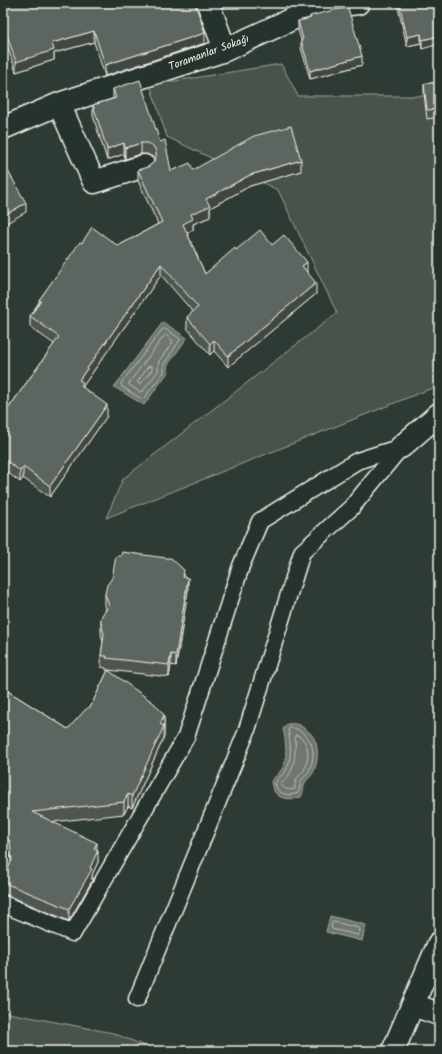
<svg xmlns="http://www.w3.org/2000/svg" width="442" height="1054" viewBox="0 0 442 1054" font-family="Kalam,sans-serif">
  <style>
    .green { fill: #48524c; stroke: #9ea29a }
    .water { fill: #6f7770; stroke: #a4a8a0 }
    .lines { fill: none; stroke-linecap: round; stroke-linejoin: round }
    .shore { stroke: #bfc0b8; stroke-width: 1 }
    .lane-casing { stroke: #f4f1e8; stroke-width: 19 }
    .street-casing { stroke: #f4f1e8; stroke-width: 25 }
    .lane { stroke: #26332d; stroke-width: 16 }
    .street { stroke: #26332d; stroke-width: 22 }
    .wall { fill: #4f5751; stroke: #f4f1e8 }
    .shaded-wall { fill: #404742; stroke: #f4f1e8 }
    .building { fill: #5c655e; stroke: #f4f1e8 }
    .labels { text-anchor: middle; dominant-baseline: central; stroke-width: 3; stroke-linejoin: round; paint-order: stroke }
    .street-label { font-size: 11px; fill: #f4f1e8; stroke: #26332d }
  </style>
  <rect width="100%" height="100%" fill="#2e3b34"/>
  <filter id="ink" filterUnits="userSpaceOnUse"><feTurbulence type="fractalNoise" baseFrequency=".025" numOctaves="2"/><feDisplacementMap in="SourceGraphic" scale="8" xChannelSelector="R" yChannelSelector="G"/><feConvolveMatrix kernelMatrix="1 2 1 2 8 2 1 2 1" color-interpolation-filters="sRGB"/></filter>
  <g filter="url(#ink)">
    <path class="green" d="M281 64 298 96H439V387L427 390 106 518 123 479 337 313 278 190 167 137 150 85Z
      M3 1012 113 1033 157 1051H3Z"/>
    <path class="water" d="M163 322 187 338 167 366 169 371 144 405 114 387Z
      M287 724C299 723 300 725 309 732 320 742 319 761 313 773 311 777 307 779 305 783 304 785 303 794 301 797 286 801 273 799 271 781 274 777 280 773 282 769 288 760 286 740 283 729Z
      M330 916 366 925 362 941 326 932Z"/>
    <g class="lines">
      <path class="shore" d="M163 329H165L179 338 180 340 164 364V372L144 398 142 399 122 387 121 384Z
        M166 335 172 340 173 342 159 361 158 365V371L143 391 140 392 129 385V383L164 336Z
        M149 366H152V370L141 383 139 384 137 382 138 381Z
        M290 728C296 728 299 730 304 734 315 743 315 758 309 771 307 775 303 778 301 781 300 784 300 790 298 793 289 797 276 794 275 783 278 778 283 775 286 771 292 759 291 742 288 730Z
        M296 735C310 739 310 759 304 770 302 774 298 776 296 780 295 783 295 786 295 789 289 791 283 789 281 784 283 781 287 778 289 775 295 766 296 747 295 737Z
        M334 922 359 928 360 930 359 934 357 935 332 929 331 927 332 923Z"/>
      <defs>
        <path id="lane" d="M3 904 73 933 186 737 241 566 260 521 357 461 401 447
          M137 999 246 733 302 552 351 508 401 447"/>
        <path id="street" d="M208 3 225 50
          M3 128 59 104
          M144 166 94 182 59 104 225 50 316 8 358 3
          M401 447 439 414
          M413 1005 439 1014
          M393 1051 439 943"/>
      </defs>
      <use href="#lane" class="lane-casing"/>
      <use href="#street" class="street-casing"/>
      <use href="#lane" class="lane"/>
      <use href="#street" class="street"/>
    </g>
    <path class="wall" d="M3 3 205 43 105 76 94 42 54 53V60L16 72 3 33Z
      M398 3H439L422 49 421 43 407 46 398 8Z
      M310 16 362 65 310 79 301 48V40L298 30V21L310 18Z
      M439 82V117L427 119 424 93V84Z
      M113 89 160 142 171 171H301L250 186 210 208V217L193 224V230L187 233 205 274 236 250 272 245 307 272 316 294 228 367 214 351 210 355 187 328V317L193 312 161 275 83 386V387L107 416 50 497 23 478 20 482 3 469V416L54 344 30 327V316L39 302V300L82 243 118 246 158 224 138 181V170L148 167 153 163 155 160 153 157 147 154H141L125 159 124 154 107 160 93 116V105L113 99Z
      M184 578 188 590 176 666 171 665 169 677 108 670 164 715V737L132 808 128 806 124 814 52 822 97 849 98 862 92 875V881L69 921 7 895H3V880L11 862 10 853 3 848V688L68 729 91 706 108 670H106V668L101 667V656L103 642 101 634V619L106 609 105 605V594Z
      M3 912 7 914 6 978H3Z"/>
    <path class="shaded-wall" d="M94 31V42L54 53V60L16 72V62L52 43Z
      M205 33V43L105 76V65Z
      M421 34V43L407 46V37Z
      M439 36V44L422 49V40Z
      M362 56V65L310 79V71Z
      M124 143V154L107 160V149Z
      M141 143V154L125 159V148Z
      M301 160V171L250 186 210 208V217L193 224V230L183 235V224L191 214 206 199 250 175Z
      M26 203V212L3 225V216Z
      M307 262V273L302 266Z
      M161 264V275L83 386V393L79 380Z
      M316 283V294L228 367V356Z
      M214 340V351L210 355V344Z
      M107 405V416L50 497V486Z
      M23 467V478L20 482V471Z
      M188 578V590L176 666V655Z
      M171 654V665L169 677V665Z
      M164 715V737L132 808V796L160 724Z
      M128 794V806L124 814V802Z
      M97 843V854L98 850V862L92 875V881L69 921V909L90 868 94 848Z"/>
    <path class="building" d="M3 3H195L205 33 105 65 94 31 52 43 54 50 16 62 3 23Z
      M399 3H439V36L422 40 421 34 407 37Z
      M348 8 362 56 310 71 301 40 303 39 298 21 311 18 310 16 334 10Z
      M140 80 160 142 165 140 171 171 190 163 193 170 254 136 291 126 301 160 250 175 206 199 210 206 191 214 193 219 183 224 205 274 235 248 236 250 260 230 272 245 284 235 307 262 302 266 316 283 228 356 214 340 210 344 187 317 198 307 161 264 79 380 83 382 81 386 107 405 50 486 23 467 20 471 3 458V416L59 337 30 316 41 301 39 300 80 242 82 243 92 227 118 246 162 222 138 170 148 167 153 163 156 157V151L153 146 147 143H141L125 148 124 143 107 149 93 105 116 98 113 89Z
      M439 82V109L427 110 424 84Z
      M4 164 26 203 3 216V165Z
      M122 552 166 558H171L184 570 183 577 188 578 176 655 171 654 169 665 106 658 107 656H101L104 634 101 623V619L102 615 109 606 105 594 107 585 112 578 116 556H121Z
      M108 670 155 704 164 715 160 724 164 726 132 796 128 794 124 802 32 812 97 843 94 848 98 850 90 868 92 869 69 909 7 884 3 883V880L12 860 10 841 3 837V688L68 729 85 710 91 706Z
      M3 912 7 914 6 966H3Z"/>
  </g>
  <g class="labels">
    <g class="street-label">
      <text transform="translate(209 53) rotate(-20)">Toramanlar Sokağı</text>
    </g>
  </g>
  <rect width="442" height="1054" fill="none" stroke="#26332d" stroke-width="16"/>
  <rect x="8" y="8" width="426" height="1038" fill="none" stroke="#f4f1e8" stroke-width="1.5" filter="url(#ink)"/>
</svg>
